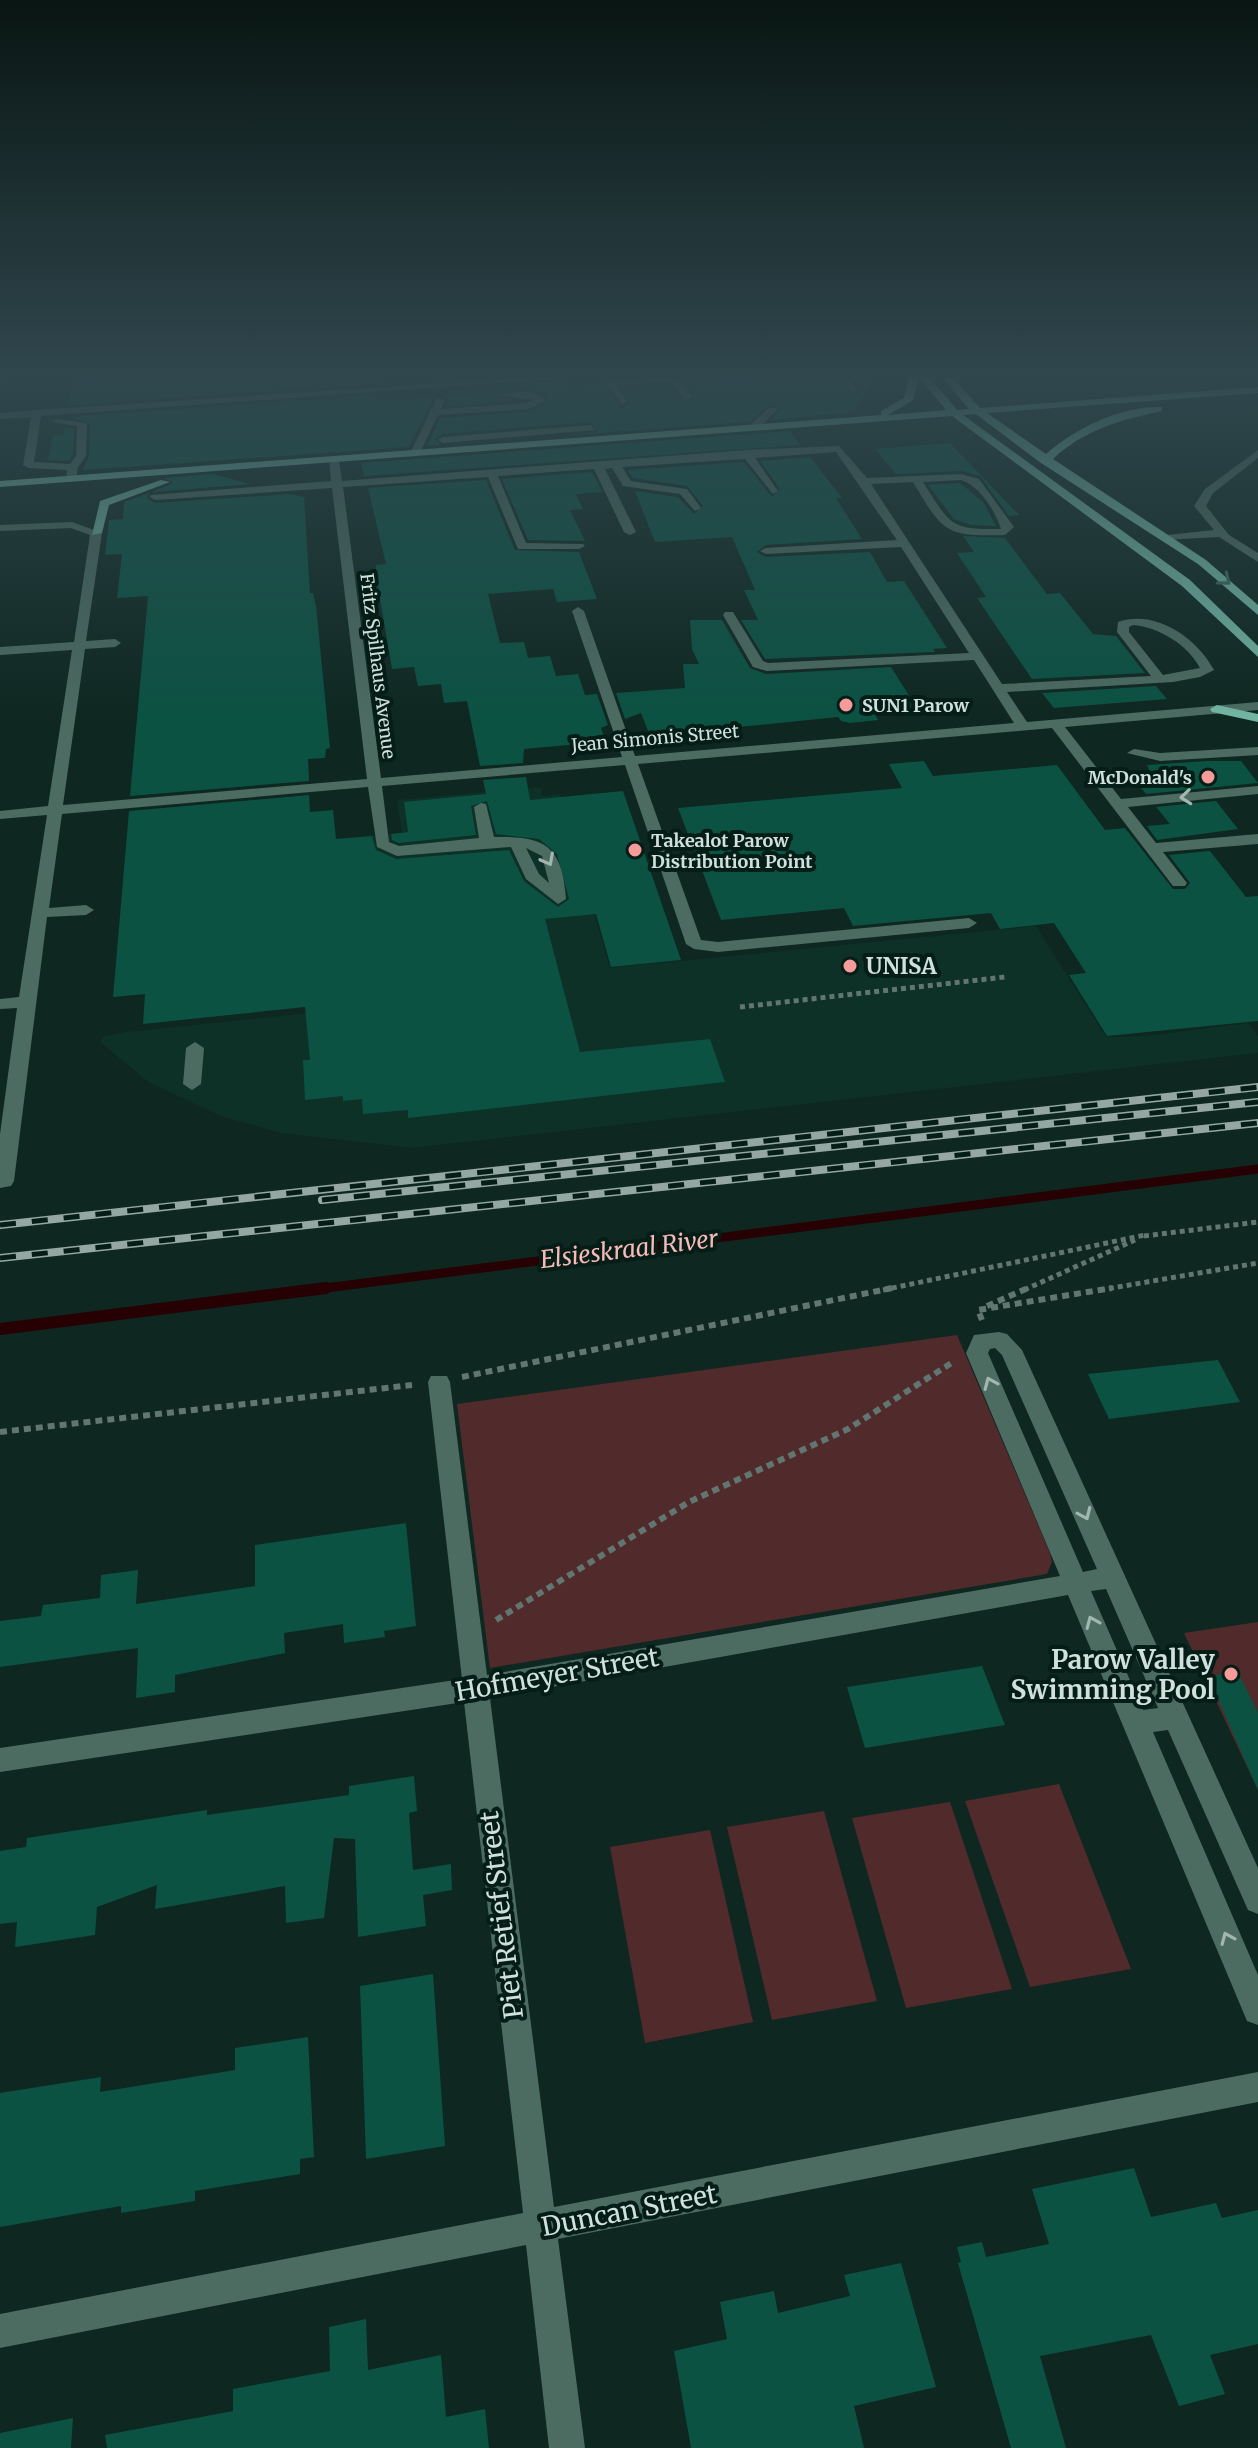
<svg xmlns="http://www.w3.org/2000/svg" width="1258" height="2448" viewBox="0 0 1258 2448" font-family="Merriweather,serif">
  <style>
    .built { fill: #0d3027 }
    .green { fill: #512b2b }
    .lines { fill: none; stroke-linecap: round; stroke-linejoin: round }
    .stream-far1 { stroke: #260003; stroke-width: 9 }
    .stream { stroke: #260003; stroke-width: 12 }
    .building { fill: #0b5243 }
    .path-far1 { stroke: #617670; stroke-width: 5; stroke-dasharray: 5 4; stroke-linecap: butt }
    .path { stroke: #617670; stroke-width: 6; stroke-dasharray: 7 5; stroke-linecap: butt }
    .minor { fill: #4c6b61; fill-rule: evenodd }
    .major { fill: #72b6a2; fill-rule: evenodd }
    .rail-casing { stroke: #95a7a2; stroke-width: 8 }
    .rail { stroke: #051d17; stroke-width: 5; stroke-dasharray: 16; stroke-linecap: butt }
    .oneway { stroke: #3c6a5c }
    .oneway2 { stroke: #a2b7b0 }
    .poi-dot { fill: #f59b9a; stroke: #051d17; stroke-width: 3 }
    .labels { text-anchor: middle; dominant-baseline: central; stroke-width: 8; stroke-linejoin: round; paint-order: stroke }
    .far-street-label { font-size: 18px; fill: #d1e0db; stroke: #051d17 }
    .far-poi-label { font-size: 18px; font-weight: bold; fill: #d1e0db; stroke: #051d17; text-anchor: start }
    .poi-label { font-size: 22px; font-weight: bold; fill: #d1e0db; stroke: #051d17; text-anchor: start }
    .water-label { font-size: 24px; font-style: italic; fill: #f7bab8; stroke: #051d17 }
    .near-poi-label { font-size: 26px; font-weight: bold; fill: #d1e0db; stroke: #051d17; text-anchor: end }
    .near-street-label { font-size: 26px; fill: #d1e0db; stroke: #051d17 }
  </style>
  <rect width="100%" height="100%" fill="#0e2720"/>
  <path class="built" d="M541 787 542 796 560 794 610 968 1036 926 1106 1037 1146 1036 1248 1023 1258 1036V1053L412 1148 281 1133 223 1117 148 1082 100 1042 104 1036 126 1032 308 1013 349 849 348 838 402 833 397 800Z"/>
  <path class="green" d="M957 1335 1050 1553 1052 1562 1047 1574 490 1668 457 1404Z
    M1258 1622V1790L1184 1633Z
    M1059 1784 1131 1969 1030 1987 965 1801Z
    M950 1802 1012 1989 906 2008 852 1818Z
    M824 1811 877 2001 772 2020 727 1827Z
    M710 1830 753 2022 645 2043 610 1847Z"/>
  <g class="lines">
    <path class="stream-far1" d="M310 1290 1258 1169"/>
    <path class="stream" d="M0 1329 326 1288"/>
  </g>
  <path class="building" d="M72 377 228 380 387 377 384 384 68 405Z
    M735 377H834L852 395 862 390 851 377H874L854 412 771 420 781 409 771 404 749 422 557 436 597 432 591 422 443 434 435 439 440 445 427 446 440 418 528 412 547 402 545 395 531 388 492 395 516 401 446 406 448 399 443 396 476 394 473 388 570 381V386L604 383 621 408 630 403 622 388 671 385 686 403 696 399 684 381Z
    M378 395 374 401 434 397 409 447 83 470 89 456 90 423 67 417Z
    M65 427 74 429 73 455 69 461 48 460 53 435 64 434Z
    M790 431 800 445 364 476 361 463Z
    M950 443 1019 515 1009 516 980 476 961 471 896 474 875 449Z
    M810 457 842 498H836L862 539 766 545 757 552 766 557 870 552 887 582 904 581 947 648 933 649 935 652 765 659 741 620H758L744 590H755L732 537 655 542 635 491 678 497 694 514 703 506 687 486 633 478 627 470 744 462 772 497 780 489 760 461Z
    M592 472 602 492 576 494 583 509 570 510 585 541 528 540 502 479Z
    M212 474 251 484 152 492 173 483 165 478Z
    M486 480 515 550 579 552 597 599 557 602 553 589 488 594 500 643 524 642 528 658 550 656 556 676 578 674 585 695 597 694 608 725 601 728 605 739H601L602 742 524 749 523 763 480 766 467 701 444 703 441 684 418 686 414 667 392 669 376 576V565L386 564 368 488Z
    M960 483 983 502 996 526 971 525 954 519 928 485Z
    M149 493 147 498 155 503 290 494 304 497 310 593H313L316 606 330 748 326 749 325 758 308 759 309 781 130 796 148 596 117 598 122 554 105 555 109 520 123 519 124 502Z
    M963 536 1005 538 1047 594 1060 593 1093 634 1116 636 1145 673 1032 679 977 598 986 597 957 553 974 552Z
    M690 620H722L750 668 766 674 891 667 918 710 875 714 878 720 850 723 841 721 838 717 650 736 641 713 625 719 616 693 685 688 683 664H699L692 649Z
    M1156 686 1167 699 1054 708 1042 693Z
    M924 761 933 776 1057 765 1105 830 1125 828 1173 889H1185L1190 883 1169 855 1210 851 1246 897 1258 896V1021L1107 1036 1069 975 1086 973 1054 923 1000 929 991 913 853 926 844 908 721 920 678 808 902 788 889 764Z
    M1207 761H1241L1258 783 1146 794 1133 778 1152 776 1147 765Z
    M526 777 530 800 623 791 681 960 611 967 596 914 545 919 580 1052 710 1039 725 1082 408 1118V1110L363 1114 362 1099 343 1101V1096L305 1100 303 1060H310L305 1007 143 1024 145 994 113 997 129 811 309 795 310 812 333 810 336 839 372 836 376 850 396 859 509 850 524 881 558 907 569 899 557 854 539 839 496 834 487 801 471 806 476 835 399 843 392 840 391 834 408 832 404 802 486 794 483 780Z
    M1216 801 1238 829 1157 840 1147 826 1170 824 1156 807Z
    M1218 1360 1240 1402 1109 1419 1088 1374Z
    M406 1523 416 1626 384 1631 385 1637 344 1643 343 1624 284 1633 285 1653 175 1675V1692L136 1698 138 1648 0 1667V1621L41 1616 43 1605 100 1598 101 1575 138 1570 136 1604 255 1586V1545Z
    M982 1666 1005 1725 865 1748 847 1687Z
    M1238 1672 1258 1713V1790L1208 1676Z
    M414 1776 417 1811 409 1813 413 1870 451 1864 452 1890 423 1895 426 1926 358 1937 355 1839 334 1838 324 1918 286 1923 285 1886 155 1909 157 1885 97 1907 95 1935 15 1947 17 1922 0 1924V1851L26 1847 27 1838 207 1810V1815L349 1795V1786Z
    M433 1974 445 2146 366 2159 360 1986Z
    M308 2037 314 2157 300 2159V2174L195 2191V2201L121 2213V2206L0 2227V2093L101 2077 100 2092 235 2070V2048Z
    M1134 2168 1151 2217 1216 2203 1222 2218 1258 2210V2344L1210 2355 1225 2394 1179 2406 1151 2335 1040 2356 1066 2448H1011L958 2263 961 2262 957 2247 982 2242 986 2257 1049 2244 1032 2189Z
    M901 2263 936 2387 854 2406 864 2448H691L674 2351 727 2339 720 2302 774 2291 778 2313 850 2296 844 2275Z
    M366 2319 368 2370 441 2355 446 2417 485 2409 489 2448H107L105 2435 233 2411V2389L330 2371 329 2327Z
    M73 2418 71 2448H0V2433Z"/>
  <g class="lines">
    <path class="path-far1" d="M740 1007 1005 977
      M1144 1236 1258 1222
      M883 1290 1145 1235
      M1024 1290 1135 1240
      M1100 1290 1258 1263"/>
    <path class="path" d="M987 1306 1028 1288
      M982 1320 978 1310 1112 1288
      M462 1377 892 1288
      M0 1432 412 1385
      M496 1620 689 1502 848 1429 953 1362"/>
    <path class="minor" d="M11 377 0 386 1 377Z
      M533 377H580L41 416 34 462 70 464 76 456 77 426 52 422 57 419 87 423 86 456 78 467 76 479 71 482 66 479 67 470 28 468 23 465 31 417 0 419V413L37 410Z
      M603 377 614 380 678 377 693 398 685 400 672 382 617 385 627 402 622 405Z
      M837 377H847L859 390 851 392Z
      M531 391 544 398V402L528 409 438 415 419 455 410 453 437 398 445 400 441 409 526 403 534 400 495 395Z
      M770 407 778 409 758 429H750V425Z
      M591 425 595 430 443 443 438 440 443 437Z
      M839 446 867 478 961 474 979 479 1014 527 1005 535C945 537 943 532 913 482L871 484 1002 684 1151 676 1117 632 1118 622C1155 609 1196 637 1214 670L1200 677 1173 682 1007 692 1027 722 1258 702V710L1065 727 1121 799 1258 786V794L1128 807 1156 843 1258 834V844L1163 852 1187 883 1185 886H1173L1052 728 638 764 701 940 718 942 969 918 977 923 969 928 718 952 694 949 686 944 625 765 382 786 389 842 399 846 479 838 474 807 481 803 486 804 494 837C546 836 562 846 566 899L558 904 526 879 511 847 397 856 377 847 368 787 62 814 49 908 86 905 94 910 86 915 47 917 14 1181 11 1186 0 1188V1134L17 1008 0 1009V999L19 997 47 815 0 819V811L48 806 72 650 0 655V647L74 642 90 535 71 528 0 531V525L72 522 102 533 86 641 115 639 121 643 115 647 85 649 63 805 367 779 332 488 155 500 150 497 151 495 331 481 329 459 334 456 339 459 342 481 746 450ZM836 452 897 540 766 548 760 551 766 554 901 547 969 653 768 663 763 661 733 612H725L723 615 753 667 767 671 974 660 1014 723 635 756 584 611 578 607 572 611 622 757 381 778 343 487 488 477 518 549H579L585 546 583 544 526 543 498 476 594 469 624 532 630 535 636 532 605 469 612 468 623 486 680 494 695 511 701 508 687 489 631 481 622 467 745 459 773 494 778 491 755 458ZM961 480C979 485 996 512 1001 529 949 530 950 524 923 482ZM1133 625C1159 627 1188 645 1200 668L1163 675 1129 632V627ZM526 848 542 856 549 883 539 874Z
      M1258 450V458L1213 493 1206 506 1229 535 1258 553V562L1219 537 1163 540 1161 538 1167 535 1214 530 1194 506 1205 489Z
      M1258 747V755L1160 761 1127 753 1134 749 1160 753Z
      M195 1042 204 1048 201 1084 192 1090 183 1084 186 1048Z
      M999 1332 1007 1334 1022 1350 1258 1868V1914L1248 1910 1168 1730 1153 1732 1258 1975V2025L1247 2021 1068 1595 490 1698 554 2207 1258 2072V2102L558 2239 585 2448H549L526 2245 0 2348V2314L523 2213 464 1702 0 1772V1748L462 1679 428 1382 431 1376H447L450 1382 487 1675 1060 1576 966 1353 974 1335ZM995 1348 1002 1355 1097 1569 1083 1572 988 1353 990 1349ZM1106 1589 1158 1708 1143 1710 1091 1591Z"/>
    <path class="major" d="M909 377H919L913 400 888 415 946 410 919 377H929L957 410 969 409 942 377H952L980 408 1258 387V393L987 413 1046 454C1075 428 1123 405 1162 407V411C1121 420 1085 429 1053 459L1206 560 1258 605V615L1198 564 1041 463 976 414 963 415 1190 580 1258 646V657L1182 586 952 416 0 487V481L881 415V411L904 398Z
      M161 480 170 482 109 505 102 533 92 535 100 501Z
      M1217 705 1258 714V722L1212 712 1210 709Z"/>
    <defs>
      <path id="rail" d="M322 1200 1258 1102
        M0 1225 1258 1087
        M0 1258 1258 1123"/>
    </defs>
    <use href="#rail" class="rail-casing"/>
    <use href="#rail" class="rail"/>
  </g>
  <defs><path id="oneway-chevron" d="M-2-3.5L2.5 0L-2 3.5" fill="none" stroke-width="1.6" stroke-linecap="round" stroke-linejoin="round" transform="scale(2)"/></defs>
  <use class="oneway" href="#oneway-chevron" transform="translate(1225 580) rotate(39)"/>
  <g class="oneway2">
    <use href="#oneway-chevron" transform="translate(1186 797) rotate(174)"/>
    <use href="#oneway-chevron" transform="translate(548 860) rotate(62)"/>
    <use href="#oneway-chevron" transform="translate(990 1383) rotate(-113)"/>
    <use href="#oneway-chevron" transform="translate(1085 1514) rotate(66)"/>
    <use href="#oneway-chevron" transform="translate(1092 1622) rotate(-113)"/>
    <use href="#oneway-chevron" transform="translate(1227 1938) rotate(-113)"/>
  </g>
  <linearGradient id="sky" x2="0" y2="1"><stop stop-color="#081512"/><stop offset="0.52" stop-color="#30474e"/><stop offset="1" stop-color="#30474e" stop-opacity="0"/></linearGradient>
  <rect width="1258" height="720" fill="url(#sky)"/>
  <g class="poi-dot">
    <circle cx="846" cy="705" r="8"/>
    <circle cx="1208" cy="777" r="8"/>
    <circle cx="635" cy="850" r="8"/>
    <circle cx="850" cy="966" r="8"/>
    <circle cx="1231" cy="1674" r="8"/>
  </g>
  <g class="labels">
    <g class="far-street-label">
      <text transform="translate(378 666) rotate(83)">Fritz Spilhaus Avenue</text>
      <text transform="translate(655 738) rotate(-5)">Jean Simonis Street</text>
    </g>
    <g class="far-poi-label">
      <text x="862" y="705">SUN1 Parow</text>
      <text x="1192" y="777" text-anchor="end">McDonald's</text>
      <text x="651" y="840">Takealot Parow<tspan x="651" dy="21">Distribution Point</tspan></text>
    </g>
    <g class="poi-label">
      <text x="866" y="966">UNISA</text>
    </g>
    <g class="water-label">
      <text transform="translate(629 1249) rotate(-7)">Elsieskraal River</text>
    </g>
    <g class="near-poi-label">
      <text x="1215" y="1659">Parow Valley<tspan x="1215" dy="30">Swimming Pool</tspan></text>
    </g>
    <g class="near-street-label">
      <text transform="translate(557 1674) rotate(-10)">Hofmeyer Street</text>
      <text transform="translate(501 1915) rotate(-97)">Piet Retief Street</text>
      <text transform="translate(629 2210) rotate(-11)">Duncan Street</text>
    </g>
  </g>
</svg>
